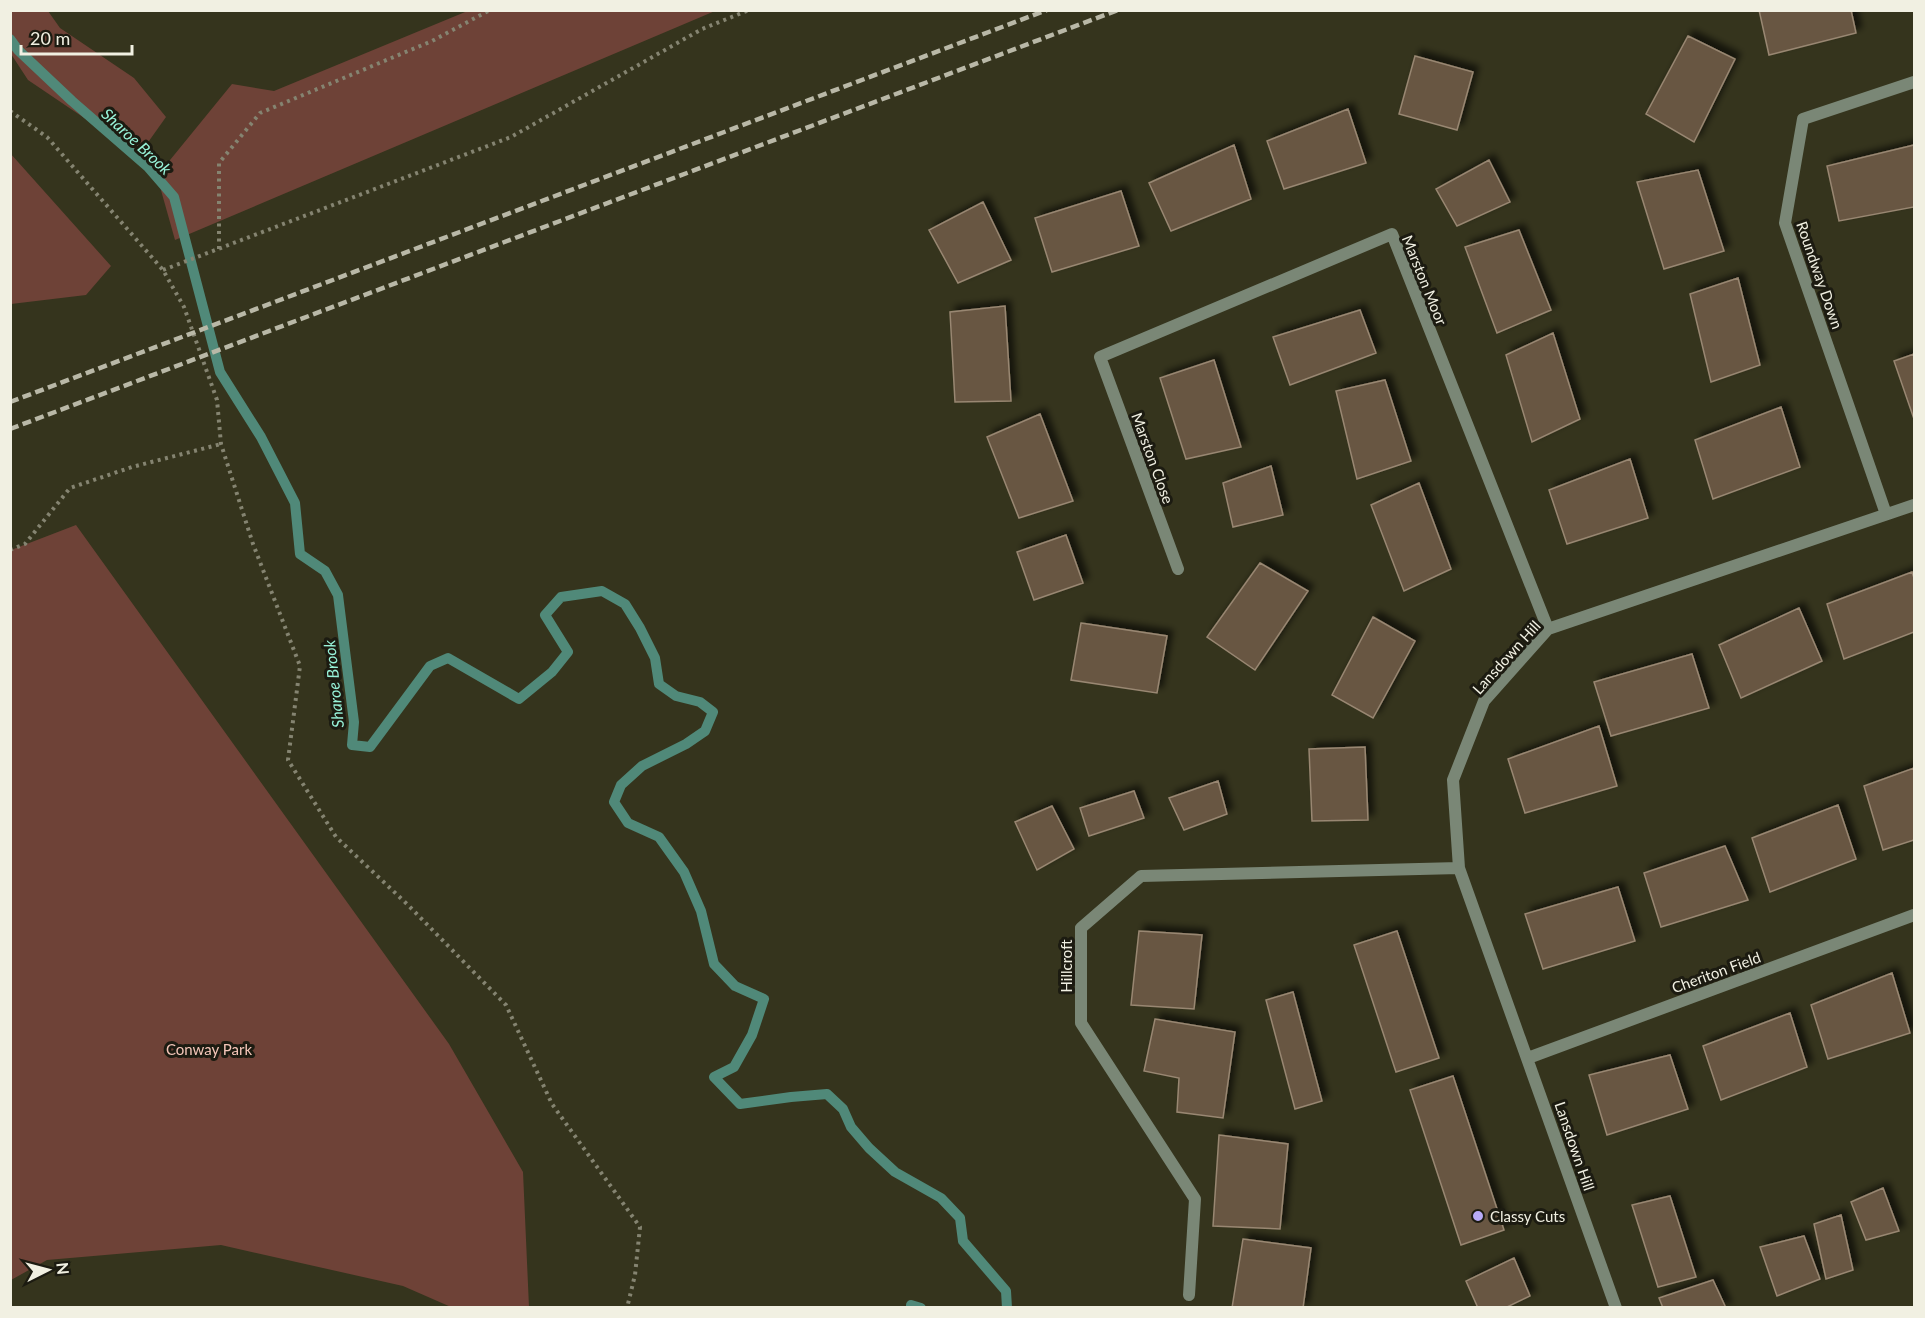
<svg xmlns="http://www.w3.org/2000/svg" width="1925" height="1318" viewBox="0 0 1925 1318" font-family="Lato,sans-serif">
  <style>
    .green { fill: #6e4237 }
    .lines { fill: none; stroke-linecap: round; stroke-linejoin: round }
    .stream { stroke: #508979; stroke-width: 10 }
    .building { fill: #675643; stroke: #998772; stroke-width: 1.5; filter: url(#shadow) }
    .path { stroke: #858471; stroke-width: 4; stroke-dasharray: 3 4.5; stroke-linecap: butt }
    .street { stroke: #7a8776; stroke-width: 12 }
    .rail { stroke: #b9b8a7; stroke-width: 4.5; stroke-dasharray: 9 4.5; stroke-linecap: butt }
    .poi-dot { fill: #b8abf7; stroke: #1c1b11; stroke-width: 2 }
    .labels { text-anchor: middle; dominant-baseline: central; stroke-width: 6; stroke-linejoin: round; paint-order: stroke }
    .street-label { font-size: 15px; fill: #f1f0e2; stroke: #1c1b11 }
    .park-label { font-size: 15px; fill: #f5c6b9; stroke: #1c1b11 }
    .poi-label { font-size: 15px; fill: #f1f0e2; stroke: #1c1b11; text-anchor: start }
    .water-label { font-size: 16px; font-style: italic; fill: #98f3d9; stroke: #1c1b11 }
  </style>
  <defs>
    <filter id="shadow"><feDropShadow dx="5.5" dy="-5.5" stdDeviation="3" flood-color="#0009"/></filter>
  </defs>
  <rect width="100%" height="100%" fill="#35341d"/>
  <path class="green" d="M470 10 715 11 175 240 157 176 232 84 274 91Z
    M10 11H48L60 28 134 78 166 117 139 155 28 80 11 54Z
    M10 153 111 266 86 295 11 304Z
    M76 525 449 1044 523 1172 529 1307H451L403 1286 221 1245 47 1260 11 1280V550Z"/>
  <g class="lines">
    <path class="stream" d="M10 39 18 50 72 101 148 167 174 197 220 372 261 437 295 503 300 554 325 571 338 595 354 722 352 745 370 747 430 666 448 658 519 699 552 672 568 652 545 615 561 597 602 591 625 604 640 628 655 658 659 684 676 696 700 702 713 712 705 731 686 744 642 766 621 785 614 802 628 823 659 837 684 872 701 911 714 964 735 986 764 999 752 1035 734 1067 714 1077 740 1104 791 1097 827 1094 843 1109 851 1127 869 1148 895 1172 941 1198 960 1218 963 1241 1006 1291 1007 1308
      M911 1308V1305L921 1308"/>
  </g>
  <path class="building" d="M1759 10H1851L1856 33 1769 55Z
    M1688 36 1735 59 1694 142 1646 114Z
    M1415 56 1473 72 1457 130 1399 114Z
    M1348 109 1366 163 1284 189 1267 141Z
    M1234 145 1251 199 1171 231 1149 183Z
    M1914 145V207L1839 221 1827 166Z
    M1489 160 1510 202 1457 226 1436 189Z
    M1698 170 1724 251 1664 269 1637 182Z
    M1121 191 1139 246 1052 272 1035 218Z
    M983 202 1011 260 958 283 929 230Z
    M1519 230 1551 310 1497 333 1465 247Z
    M1738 278 1760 365 1711 382 1690 294Z
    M1005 306 1011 401 955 402 950 312Z
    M1360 310 1376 353 1290 385 1273 337Z
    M1553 333 1580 419 1532 442 1506 355Z
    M1914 354V419L1894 361Z
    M1214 360 1241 447 1186 459 1160 378Z
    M1385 380 1411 461 1357 479 1336 391Z
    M1781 407 1800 467 1713 499 1695 440Z
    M1040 414 1073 501 1019 518 987 437Z
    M1630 459 1648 518 1567 544 1549 490Z
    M1271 466 1283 515 1233 527 1223 483Z
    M1419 483 1451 569 1404 591 1371 505Z
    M1066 535 1083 583 1034 600 1017 552Z
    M1260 563 1308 591 1255 670 1207 637Z
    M1912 572 1914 578V632L1844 659 1827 604Z
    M1799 608 1822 661 1741 698 1719 645Z
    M1373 617 1415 641 1373 718 1332 695Z
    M1081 623 1167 636 1157 693 1071 680Z
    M1692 654 1709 708 1611 736 1594 682Z
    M1599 726 1617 786 1525 813 1508 759Z
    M1365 747 1368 820 1312 821 1309 749Z
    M1914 768V840L1883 850 1864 786Z
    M1218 781 1227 814 1184 830 1169 798Z
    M1134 791 1144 818 1089 836 1080 808Z
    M1838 805 1856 859 1770 892 1752 838Z
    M1052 806 1074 849 1037 870 1015 822Z
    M1725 846 1748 900 1661 927 1644 873Z
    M1618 887 1635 941 1543 969 1525 914Z
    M1139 931 1202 935 1194 1009 1131 1005Z
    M1397 931 1439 1058 1396 1072 1354 945Z
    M1892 973 1910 1033 1828 1059 1811 1005Z
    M1293 992 1322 1101 1295 1109 1266 1000Z
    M1790 1013 1807 1067 1721 1100 1703 1046Z
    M1155 1019 1235 1032 1223 1118 1177 1112 1179 1078 1144 1071Z
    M1670 1055 1688 1109 1607 1135 1589 1075Z
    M1453 1076 1504 1230 1461 1245 1410 1090Z
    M1219 1135 1288 1144 1280 1229 1213 1226Z
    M1883 1188 1899 1231 1866 1240 1851 1202Z
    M1670 1196 1696 1277 1658 1287 1632 1205Z
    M1841 1215 1853 1270 1826 1279 1814 1224Z
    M1804 1236 1820 1279 1777 1296 1760 1247Z
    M1243 1239 1311 1248 1303 1308H1232Z
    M1514 1258 1530 1296 1505 1308H1478L1466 1281Z
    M1713 1280 1726 1308H1663L1659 1298Z"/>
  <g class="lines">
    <path class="path" d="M10 111 47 137 163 270 184 307 217 400 221 444 253 544 300 666 288 760 336 837 408 905 506 1005 552 1104 640 1227 635 1275 627 1308
      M219 249V163L260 113 432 41 490 10
      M163 270 511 137 702 29 749 10
      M10 550 25 544 70 488 132 467 221 444"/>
    <path class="street" d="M1886 514 1785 223 1803 119 1914 82
      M1178 569 1100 357 1392 234 1548 629
      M1528 1058 1914 915
      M1189 1295 1195 1199 1081 1023V928L1141 876 1459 868
      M1616 1308 1459 868 1453 780 1484 701 1548 629 1914 505"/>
    <path class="rail" d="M10 402 1047 10
      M10 429 1118 10"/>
  </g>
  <circle class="poi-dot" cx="1478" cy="1216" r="6"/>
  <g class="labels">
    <g class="street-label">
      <text transform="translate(1820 275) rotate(71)">Roundway Down</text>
      <text transform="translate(1425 280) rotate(68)">Marston Moor</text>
      <text transform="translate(1153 458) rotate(70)">Marston Close</text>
      <text transform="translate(1506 657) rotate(-48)">Lansdown Hill</text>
      <text transform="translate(1066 966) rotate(-90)">Hillcroft</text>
      <text transform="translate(1716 972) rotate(-20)">Cheriton Field</text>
      <text transform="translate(1575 1146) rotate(71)">Lansdown Hill</text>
    </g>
    <g class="park-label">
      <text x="209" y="1049">Conway Park</text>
    </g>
    <g class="poi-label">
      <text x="1490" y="1216">Classy Cuts</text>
    </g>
    <g class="water-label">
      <text transform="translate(137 141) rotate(43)">Sharoe Brook</text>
      <text transform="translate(333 684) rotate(-96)">Sharoe Brook</text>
    </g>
  </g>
  <rect width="1925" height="1318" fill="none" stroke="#f1f0e2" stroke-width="24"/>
  <g transform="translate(48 1270) rotate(84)" stroke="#1c1b11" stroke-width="4.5" paint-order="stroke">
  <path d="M0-4.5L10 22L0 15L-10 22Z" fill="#f1f0e2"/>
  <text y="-9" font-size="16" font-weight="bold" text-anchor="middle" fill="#f1f0e2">N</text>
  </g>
  <path d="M21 45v9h111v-9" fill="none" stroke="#f1f0e2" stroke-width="3"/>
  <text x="30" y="45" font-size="18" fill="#f1f0e2" stroke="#1c1b11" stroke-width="4.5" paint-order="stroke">20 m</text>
</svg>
